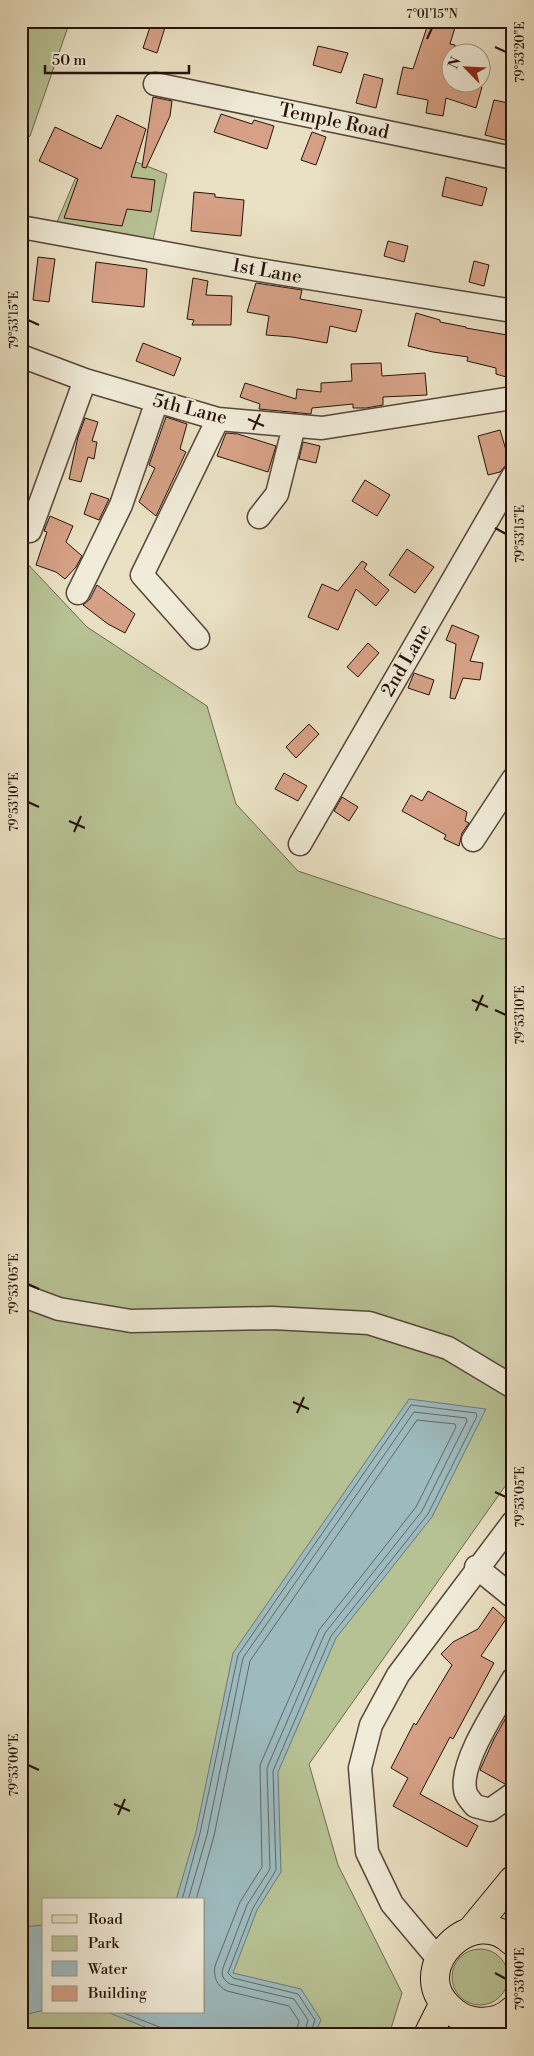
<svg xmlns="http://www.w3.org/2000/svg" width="534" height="2056" viewBox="0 0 534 2056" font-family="'Libre Bodoni',serif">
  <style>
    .green { fill: #b7c294; stroke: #6e6a50; fill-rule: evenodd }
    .water { fill: #9dbbbf; stroke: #6d7877 }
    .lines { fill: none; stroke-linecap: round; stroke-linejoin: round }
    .shore { stroke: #616766; stroke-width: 1 }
    .building { fill: #d6a186; stroke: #25130c }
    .minor-casing { stroke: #56463a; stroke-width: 25 }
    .major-casing { stroke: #25130c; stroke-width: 30 }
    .highway-casing { stroke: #25130c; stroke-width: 30 }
    .minor { stroke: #f1ecd9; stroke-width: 22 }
    .major { stroke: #eae1c4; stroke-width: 28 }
    .highway { stroke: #eae1c4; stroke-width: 28 }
    .ticks { fill: none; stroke: #25130c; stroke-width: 2 }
    .labels { text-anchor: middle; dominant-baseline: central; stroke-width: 4; stroke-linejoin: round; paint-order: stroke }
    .street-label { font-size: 19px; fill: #25130c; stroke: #f1ecd9 }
    .neatline { fill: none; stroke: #25130c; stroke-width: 2 }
    .ticks-label { font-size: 12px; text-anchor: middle; fill: #25130c }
  </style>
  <rect width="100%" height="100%" fill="#eae1c4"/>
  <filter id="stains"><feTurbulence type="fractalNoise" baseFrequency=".004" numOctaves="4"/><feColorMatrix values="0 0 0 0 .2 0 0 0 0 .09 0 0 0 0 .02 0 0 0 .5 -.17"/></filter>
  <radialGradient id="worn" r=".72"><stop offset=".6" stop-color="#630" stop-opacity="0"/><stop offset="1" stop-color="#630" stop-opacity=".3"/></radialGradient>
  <path class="green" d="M21 21H70L30 136 21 143Z
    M90 144 167 174 152 245 57 222Z
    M21 557 87 627 207 706 236 804 298 871 501 939 513 937V1475L309 1764 338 1865 402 1993 389 2035H21ZM44 1900H204V2012H44Z
    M452 1977a28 28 0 1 1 56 0a28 28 0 1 1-56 0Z"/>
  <path class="water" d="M409 1399 486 1409 432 1517 336 1638 278 1772 281 1872 257 1910 233 1973 301 1989 321 2020 314 2035H165L107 2012H204V1900H176L196 1832 233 1653Z
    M44 1925V2010L21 2016V1927Z"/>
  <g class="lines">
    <path class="shore" d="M182 1900 200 1833 238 1655 411 1405 476 1413 477 1416 428 1514 331 1636 273 1771 276 1870 253 1908 228 1973 233 1978 298 1994 315 2020 310 2035
      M188 1900 207 1835 243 1658 414 1412 466 1418 467 1421 422 1511 325 1633 267 1768 270 1869 247 1905 223 1968C221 1975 223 1980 230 1984L294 1999 308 2020 304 2035
      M196 1900 214 1836 250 1661 417 1420 455 1424 456 1427 416 1507 319 1630 260 1765 262 1867 240 1902 215 1966C213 1977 217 1986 227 1991L289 2006 299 2021 296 2035
      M121 2012 162 2028 165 2035"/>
  </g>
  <path class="building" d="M152 21H167L157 53 143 48Z
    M429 21H457L450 44 455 45 454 52H452V82H467L482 87 476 108 446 98 443 116 426 113 428 100 397 94 403 67 413 69Z
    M318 46 348 53 341 73 313 65Z
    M364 74 383 79 376 108 356 103Z
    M153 97 172 101 170 116 146 168 142 167Z
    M494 100 513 104V142L485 135Z
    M221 114 252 124 254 120 274 126 267 149 214 132Z
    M117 115 146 129 131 177 155 180 151 212 127 209 122 226 64 218 78 179 39 161 55 127 101 149Z
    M312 132 326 137 316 165 301 160Z
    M446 177 487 188 482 206 442 196Z
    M194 192 215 194V197L244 200 241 236 191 231Z
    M388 241 408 246 404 262 384 256Z
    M38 257 55 259 49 302 33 300Z
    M474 261 489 265 484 286 469 282Z
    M96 262 147 269 144 307 92 302Z
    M193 278 208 281 206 295 232 296 231 325H192L194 320 187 319Z
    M256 283 302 290 300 299 362 310 356 332 330 326 327 343 292 337 266 335 269 316 247 312Z
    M416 313 440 320V322L466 327V328L513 336V379L496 374V368L467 361 468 357 433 352 408 346Z
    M143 343 181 358 174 376 136 361Z
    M381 363 382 376 425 373 427 395 383 397V405L366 408H353V404L312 408 311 414 259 409 260 404 240 397 245 383 296 399 297 389 321 392V383L352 381 351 364Z
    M166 417 187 424 180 449 186 452 156 516 139 502 155 468 149 465Z
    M85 418 98 422 92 441 97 442 94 459 88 457 81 482 69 479 78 437Z
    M500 430 506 450 510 449 513 463 506 465 500 472 488 475 478 436Z
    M226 433 238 434 276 446 268 472 217 456Z
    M303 442 320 446 316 463 299 459Z
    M365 480 390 495 377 516 352 501Z
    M91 493 109 499 99 520 84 514Z
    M50 516 73 526 66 542 82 556 76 567 65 579 56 572 36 565 47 532 44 531Z
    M407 549 434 567 415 593 389 575Z
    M362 561 367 564 364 569 389 590 376 606 356 589 338 630 308 617 322 584 338 591Z
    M97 585 135 614 125 633 108 624 83 605 90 599Z
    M452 625 479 636 470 661 483 663 480 680 463 678 455 699 450 698 456 644 446 640Z
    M368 643 379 653 358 677 347 667Z
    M414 673 434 680 429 695 408 688Z
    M309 724 319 734 296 758 286 747Z
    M284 773 307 786 298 801 275 789Z
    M428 791 467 812 465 821 469 823 462 833 459 846 444 839 446 835 402 811 411 795 422 801Z
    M342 797 358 807 349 821 334 811Z
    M493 1607 506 1619 481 1656 494 1663 453 1739 450 1737 420 1794 478 1826 467 1847 393 1806 408 1778 391 1768 414 1723 416 1725 452 1665 441 1654 453 1642 478 1629Z
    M513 1705V1771L505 1784 480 1770 494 1739Z"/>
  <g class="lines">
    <defs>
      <path id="minor" d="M155 84 513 158
        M21 227 253 269 513 311
        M21 356 85 380 218 419 322 428 513 398
        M259 517 277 494 294 426
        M30 531 85 380
        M78 593 121 505 157 401
        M198 638 142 575 218 419
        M473 840 513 779
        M300 844 513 476
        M21 1295 59 1309 131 1321 272 1318 369 1323 448 1348 513 1387
        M476 1567 513 1597
        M513 1679C499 1704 460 1761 465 1789 465 1795 471 1801 475 1806L490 1810 513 1794
        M439 1960 392 1904 367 1852 360 1768 371 1725 398 1675 513 1522"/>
      <path id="major" d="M513 1942C473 1902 408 1967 447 2006 455 2014 463 2020 474 2021 488 2023 502 2021 513 2010
        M428 2035 444 2003"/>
      <path id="highway" d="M471 1931 513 1880"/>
    </defs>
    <use href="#minor" class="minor-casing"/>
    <use href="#major" class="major-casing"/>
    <use href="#highway" class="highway-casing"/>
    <use href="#minor" class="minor"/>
    <use href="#major" class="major"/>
    <use href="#highway" class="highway"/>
  </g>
  <path class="ticks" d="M427 39 432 28M495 47 506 52M28 320 39 325M248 419 264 426M253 430 260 414M495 528 506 534M28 802 39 807M69 821 85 828M74 832 81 816M472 1000 488 1007M495 1010 506 1015M476 1011 483 995M28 1284 39 1289M293 1402 309 1409M297 1413 304 1397M495 1492 506 1497M28 1765 39 1770M114 1804 130 1811M118 1815 125 1799M495 1973 506 1979"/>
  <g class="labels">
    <g class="street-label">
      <text transform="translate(334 121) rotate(12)">Temple Road</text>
      <text transform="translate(267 271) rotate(10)">1st Lane</text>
      <text transform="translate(190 409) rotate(14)">5th Lane</text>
      <text transform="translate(406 660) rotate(-60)">2nd Lane</text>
    </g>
  </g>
  <rect width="534" height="2056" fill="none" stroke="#eae1c4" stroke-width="55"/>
  <rect x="42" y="1898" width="162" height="115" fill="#f1ecd9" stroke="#9f9587"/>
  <rect x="52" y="1915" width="25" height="8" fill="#eae1c4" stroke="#9f9587"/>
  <text x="88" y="1924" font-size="15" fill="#25130c">Road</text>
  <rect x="52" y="1936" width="25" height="15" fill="#b7c294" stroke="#9f9587"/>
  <text x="88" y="1948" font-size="15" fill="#25130c">Park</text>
  <rect x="52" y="1961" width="25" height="15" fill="#9dbbbf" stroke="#9f9587"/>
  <text x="88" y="1974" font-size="15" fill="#25130c">Water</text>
  <rect x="52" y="1986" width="25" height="15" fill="#d6a186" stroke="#9f9587"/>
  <text x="88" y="1998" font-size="15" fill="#25130c">Building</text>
  <g transform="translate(466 68) rotate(294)"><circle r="24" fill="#f1ecd9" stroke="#9f9587"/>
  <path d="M0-4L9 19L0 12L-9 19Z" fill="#8f2418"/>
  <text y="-8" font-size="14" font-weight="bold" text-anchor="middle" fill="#25130c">N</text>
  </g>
  <path d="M45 65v8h144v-8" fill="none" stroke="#25130c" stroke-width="2.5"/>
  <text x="52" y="65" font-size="15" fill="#25130c" stroke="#f1ecd9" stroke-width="4" paint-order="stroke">50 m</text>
  <rect x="28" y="28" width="478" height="2000" class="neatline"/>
  <g class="ticks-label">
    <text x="432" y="18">7°01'15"N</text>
    <text transform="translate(520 52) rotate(-90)" y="4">79°53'20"E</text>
    <text transform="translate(14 320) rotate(-90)" y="4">79°53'15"E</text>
    <text transform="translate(520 534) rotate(-90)" y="4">79°53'15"E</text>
    <text transform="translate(14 802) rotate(-90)" y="4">79°53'10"E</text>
    <text transform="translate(520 1015) rotate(-90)" y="4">79°53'10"E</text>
    <text transform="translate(14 1284) rotate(-90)" y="4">79°53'05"E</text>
    <text transform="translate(520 1497) rotate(-90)" y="4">79°53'05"E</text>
    <text transform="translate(14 1765) rotate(-90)" y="4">79°53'00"E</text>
    <text transform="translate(520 1979) rotate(-90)" y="4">79°53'00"E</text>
  </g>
  <rect width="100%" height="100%" filter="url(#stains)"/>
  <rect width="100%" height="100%" fill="url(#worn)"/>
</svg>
